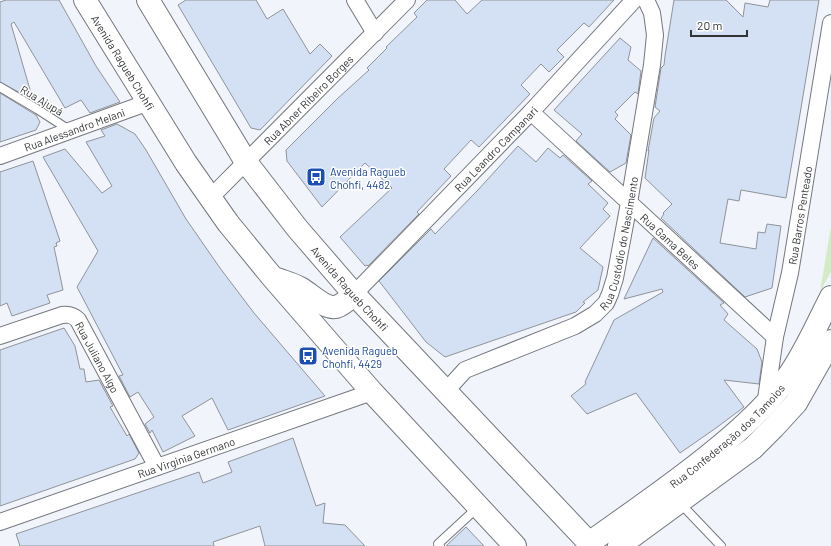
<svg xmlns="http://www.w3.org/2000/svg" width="831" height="546" viewBox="0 0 831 546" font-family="Barlow,sans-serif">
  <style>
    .green { fill: #d5ebc8 }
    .building { fill: #d4e1f5; stroke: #8f9398 }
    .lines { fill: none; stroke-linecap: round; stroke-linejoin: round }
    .service-casing { stroke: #74777d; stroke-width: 10 }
    .minor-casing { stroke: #74777d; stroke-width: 18 }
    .secondary-casing { stroke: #74777d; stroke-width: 24 }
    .primary-casing { stroke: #74777d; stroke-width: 24 }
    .service { stroke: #fff; stroke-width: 8 }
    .minor { stroke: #fff; stroke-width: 16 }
    .secondary { stroke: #fff; stroke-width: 22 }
    .primary { stroke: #fff; stroke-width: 22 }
    .labels { text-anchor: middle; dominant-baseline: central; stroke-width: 3; stroke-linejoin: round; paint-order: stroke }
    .street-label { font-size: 11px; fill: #313335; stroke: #fff }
    .transit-label { font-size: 11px; fill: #164399; stroke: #fff; text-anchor: start }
  </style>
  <rect width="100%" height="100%" fill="#f1f5fb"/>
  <path class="green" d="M831 228V272L820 292 830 232Z"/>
  <path class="building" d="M6 0H59L96 66 120 102 90 113 81 100 65 108 14 22 11 24 33 100 0 82V2Z
    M186 0H256L267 19 283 9 310 54 320 44 332 56 260 130 251 128 178 5Z
    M427 0H455L467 14 482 0H614L589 27 584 23 557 50 564 57 549 72 541 64 521 85 530 94 479 147 471 140 444 169 451 176 417 212 419 214 368 266 367 265 365 266 340 237 392 188 365 163 322 207 287 161 286 150 337 99 369 70 367 68 387 48 386 47 417 17 414 13Z
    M674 0H726L743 17 745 3 768 7 770 0H819L786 198 741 190 739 201 728 199 720 243 756 249 758 232 765 233 767 224 781 226 772 288 745 297 661 218 664 214 663 213 672 204 645 178 649 150 648 151 654 118 660 111 655 107 661 68 664 65 665 56Z
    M620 38 631 47 628 60 641 71 638 94 635 92 615 112 618 115 615 119 631 135 626 163 610 172 576 141 582 134 554 110Z
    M0 93 36 115 40 122 36 130 0 142Z
    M117 124 135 134 146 150 186 219 220 268 254 313 325 396 228 430 212 398 182 416 195 436 163 452 152 430 150 433 145 424 154 417 138 392 130 397 119 376 123 375 77 287 98 251 43 157 65 149 102 193 112 186 86 142 105 136 101 130Z
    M518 146 536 162 548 148 560 158 563 155 592 181 588 184 608 203 603 209 610 216 580 248 603 267 598 290 583 302 585 303 576 312 445 357 426 342 379 281 431 229 435 234 477 191Z
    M33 161 60 241 56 243 57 246 54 247 63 290 47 295 50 303 12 316 7 303 0 306V172Z
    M653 238 724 303 720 305 728 314 724 320 757 349 762 362 759 384 724 380 744 407 716 428 680 453 636 393 587 414 571 396 586 384 585 382 614 320 663 292 662 289 624 299Z
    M64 328 75 346 80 369H84L86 382 99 380 113 406 110 407 127 436 129 434 139 453 135 459 0 506V350Z
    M293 438 316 506 325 503 323 523 345 525 365 546H265L260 526 213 542 214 546H20L16 534 199 472 203 483 232 472 228 462Z
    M466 527 484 546H446Z"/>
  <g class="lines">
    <defs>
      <path id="service" d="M0 87 37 109 71 131
        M680 503 721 546
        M440 546 438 544 478 507"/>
      <g id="minor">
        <path d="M355 0 375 33"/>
        <path id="s1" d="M531 112 775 337"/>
        <path id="s2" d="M0 156 149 102"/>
        <path id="s3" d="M210 198 407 0"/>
        <path id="s4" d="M354 294 531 112 634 0"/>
        <path id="s5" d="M0 336 62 315C69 314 73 315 78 320L157 467"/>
        <path id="s6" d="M446 391 465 370 575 326 595 314 606 303 610 294 615 278 629 203 652 65 655 35 652 13 646 0"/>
        <path id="s7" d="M765 406 775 337 790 273 831 23"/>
        <path id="s8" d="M0 522 372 392"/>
      </g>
      <g id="secondary">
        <path id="s9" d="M589 543C631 513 674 484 714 451 741 429 767 406 787 378 805 353 817 324 831 297"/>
        <path d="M619 546 753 448 774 427 796 403 831 341"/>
      </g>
      <g id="primary">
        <path id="s10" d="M85 0 186 163 228 223 273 278 372 392 515 546"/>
        <path id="s11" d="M148 0 246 162 297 228 354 294 592 546"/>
        <path d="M277 279C285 282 293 284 300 288 311 294 324 309 336 307 343 305 349 299 354 294"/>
      </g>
    </defs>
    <use href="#service" class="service-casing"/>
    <use href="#minor" class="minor-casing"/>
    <use href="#secondary" class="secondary-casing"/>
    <use href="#primary" class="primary-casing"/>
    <use href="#service" class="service"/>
    <use href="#minor" class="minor"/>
    <use href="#secondary" class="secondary"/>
    <use href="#primary" class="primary"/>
  </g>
  <defs>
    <symbol id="bus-square" viewBox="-11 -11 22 22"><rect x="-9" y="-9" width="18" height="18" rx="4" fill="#1a4fb4" stroke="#fff"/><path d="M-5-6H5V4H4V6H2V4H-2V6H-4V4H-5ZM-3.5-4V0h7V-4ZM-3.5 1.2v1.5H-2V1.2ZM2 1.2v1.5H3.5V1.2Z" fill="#fff"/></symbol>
  </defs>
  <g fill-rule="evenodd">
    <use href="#bus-square" x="305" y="166" width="22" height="22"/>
    <use href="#bus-square" x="297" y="345" width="22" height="22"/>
  </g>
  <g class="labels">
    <g class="street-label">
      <text stroke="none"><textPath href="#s10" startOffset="73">Avenida Ragueb Chohfi</textPath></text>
      <text stroke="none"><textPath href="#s3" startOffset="139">Rua Abner Ribeiro Borges</textPath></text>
      <text transform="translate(42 100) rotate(31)">Rua Ajupá</text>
      <text stroke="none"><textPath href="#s2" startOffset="79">Rua Alessandro Melani</textPath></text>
      <text stroke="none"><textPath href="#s4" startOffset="203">Rua Leandro Campanari</textPath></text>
      <text stroke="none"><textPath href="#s7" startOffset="194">Rua Barros Penteado</textPath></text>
      <text stroke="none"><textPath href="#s6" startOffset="247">Rua Custódio do Nascimento</textPath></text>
      <text stroke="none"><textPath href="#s1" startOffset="190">Rua Gama Beles</textPath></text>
      <text stroke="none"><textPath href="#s11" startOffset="353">Avenida Ragueb Chohfi</textPath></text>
      <text stroke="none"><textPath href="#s5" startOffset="125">Rua Juliano Algo</textPath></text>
      <text stroke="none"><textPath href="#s9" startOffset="175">Rua Confederação dos Tamoios</textPath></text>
      <text stroke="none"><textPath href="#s8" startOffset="197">Rua Virginia Germano</textPath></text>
    </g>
    <g class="transit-label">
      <text x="330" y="171">Avenida Ragueb<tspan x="330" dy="13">Chohfi, 4482</tspan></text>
      <text x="322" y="350">Avenida Ragueb<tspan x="322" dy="13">Chohfi, 4429</tspan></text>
    </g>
  </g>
  <path d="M691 30v6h56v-6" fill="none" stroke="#313335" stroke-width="2"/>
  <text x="697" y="30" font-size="12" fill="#313335" stroke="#ffffff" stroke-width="3" paint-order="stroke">20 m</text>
</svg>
